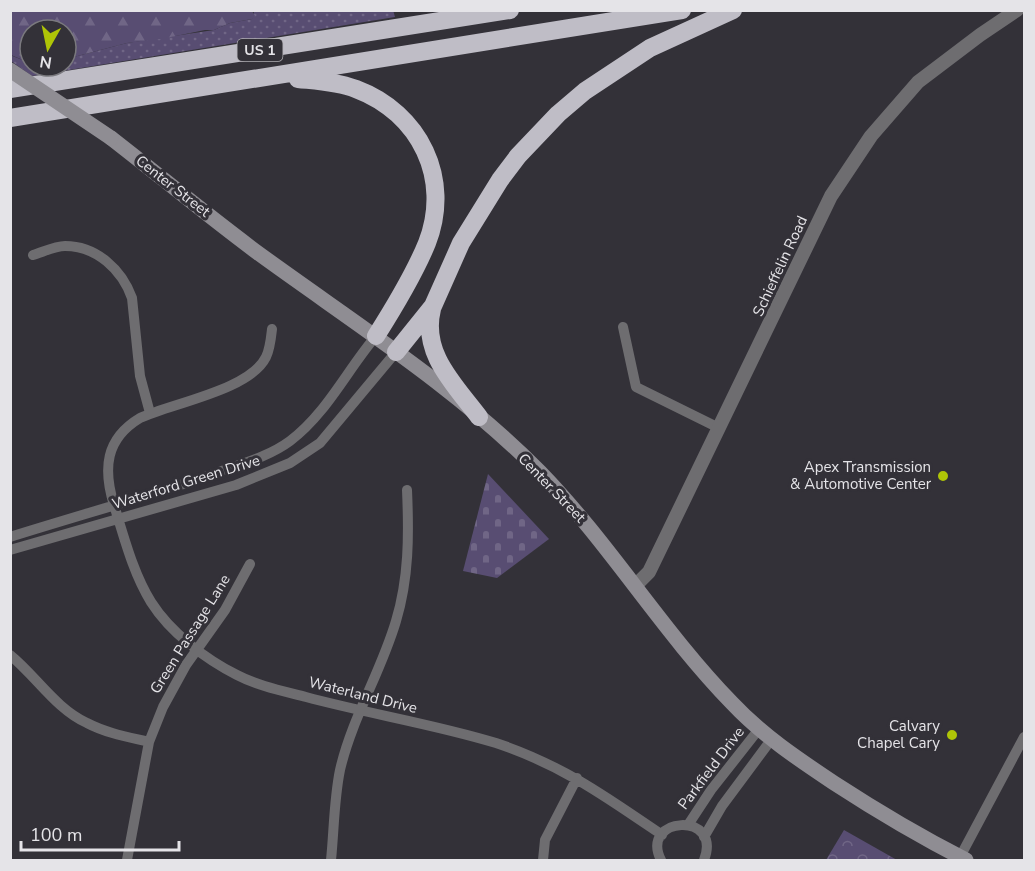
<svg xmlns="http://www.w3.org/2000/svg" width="1035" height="871" viewBox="0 0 1035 871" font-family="'Nunito Sans',sans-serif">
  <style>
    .grass { fill: url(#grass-dots) }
    .forest { fill: url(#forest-firs) }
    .cemetery { fill: url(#cemetery-stones) }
    .park { fill: url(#park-crowns) }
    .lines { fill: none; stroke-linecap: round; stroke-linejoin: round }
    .minor { stroke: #6e6d70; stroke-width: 10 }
    .tertiary { stroke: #6e6d70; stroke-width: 14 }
    .secondary { stroke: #8f8d93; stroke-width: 15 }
    .motorway { stroke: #bfbdc6; stroke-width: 18 }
    .secondary-bridge { stroke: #8f8d93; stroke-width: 15 }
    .poi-dot { fill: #afc507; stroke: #333138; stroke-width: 2 }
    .labels { text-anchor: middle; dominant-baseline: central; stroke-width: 6; stroke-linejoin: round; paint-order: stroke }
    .shield { fill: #333138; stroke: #b0aeb3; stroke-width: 1.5 }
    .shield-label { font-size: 14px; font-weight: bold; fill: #e5e4e8 }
    .street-label { font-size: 15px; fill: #e5e4e8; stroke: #333138 }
    .poi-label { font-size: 15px; fill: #e5e4e8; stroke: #333138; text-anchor: end }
  </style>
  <defs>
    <pattern id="grass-dots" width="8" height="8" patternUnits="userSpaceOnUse" patternTransform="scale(1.5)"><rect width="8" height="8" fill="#584d72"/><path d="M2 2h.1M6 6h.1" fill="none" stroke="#706686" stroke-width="1.8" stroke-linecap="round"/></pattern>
    <pattern id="forest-firs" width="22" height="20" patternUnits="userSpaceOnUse" patternTransform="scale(1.5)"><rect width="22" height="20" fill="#584d72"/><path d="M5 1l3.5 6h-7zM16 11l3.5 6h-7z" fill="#706686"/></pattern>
    <pattern id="cemetery-stones" width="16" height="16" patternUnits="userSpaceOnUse" patternTransform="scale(1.5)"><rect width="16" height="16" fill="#584d72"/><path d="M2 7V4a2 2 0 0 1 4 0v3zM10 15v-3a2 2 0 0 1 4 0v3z" fill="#706686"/></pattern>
    <pattern id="park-crowns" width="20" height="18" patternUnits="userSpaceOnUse" patternTransform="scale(1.5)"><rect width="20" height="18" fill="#584d72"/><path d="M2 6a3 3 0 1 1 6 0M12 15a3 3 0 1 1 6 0" fill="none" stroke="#706686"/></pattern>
  </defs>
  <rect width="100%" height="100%" fill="#333138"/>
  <path class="grass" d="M393 10 395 17 32 76 11 61 10 55 30 63V66H66V59L127 43 214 30 230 23 252 19 254 12 252 11Z"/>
  <path class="forest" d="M252 11 255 16 252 19 230 23 214 30H205L161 39 127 43 66 59V30H30V63L11 55V11Z"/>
  <path class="cemetery" d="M488 474 549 539 497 578 463 571Z"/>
  <path class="park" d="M844 830 897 860H826Z"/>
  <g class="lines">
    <path class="minor" d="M33 255C43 252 55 246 65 246 97 246 122 270 132 298L140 376 150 413
      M623 327 636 387 719 428
      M272 329C271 338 270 349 266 357 250 390 172 403 140 418 105 439 103 469 114 505 124 537 133 573 151 602 170 632 205 659 237 675 258 686 283 691 306 697 369 714 434 724 496 743 562 765 605 796 662 835
      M10 537C77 516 145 497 211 475 237 465 267 458 290 441 327 413 347 370 376 336
      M10 550 236 485 290 463 320 443 396 352
      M10 655C36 676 56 709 87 723 106 733 128 737 149 742
      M688 825 711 790 759 729
      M704 837 722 806 771 740
      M960 857 1024 737
      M127 860 149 742 163 707 186 665 225 610 250 564
      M331 860C334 831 334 799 340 770 352 718 381 672 396 621 409 578 409 535 407 490
      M543 860 545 840 577 778
      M661 860C639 816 723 811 704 860"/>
    <path class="tertiary" d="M635 586 649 572 831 196 871 136 918 82 980 35 1017 10"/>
    <path class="secondary" d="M111 138C160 176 208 216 258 253 354 323 456 387 540 472 610 544 662 631 732 703 762 735 798 759 834 783 877 811 921 837 966 860"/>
    <path class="motorway" d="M298 79C317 81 338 82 356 89 420 113 452 179 427 243 414 275 395 306 376 336
      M10 89 510 10
      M10 118 682 10
      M432 309C421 353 454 384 479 417
      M396 352 433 306 461 243 500 180 518 156 558 114 585 91 650 48 733 10"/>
    <path class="secondary-bridge" d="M10 70 111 138"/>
  </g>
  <g class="poi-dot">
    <circle cx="943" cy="476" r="6"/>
    <circle cx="952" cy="735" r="6"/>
  </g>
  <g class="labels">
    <rect class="shield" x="237.5" y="39" width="45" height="22" rx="4.5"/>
    <g class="shield-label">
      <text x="260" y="50">US 1</text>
    </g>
    <g class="street-label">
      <text transform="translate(173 186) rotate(38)">Center Street</text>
      <text transform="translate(780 266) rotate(-65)">Schieffelin Road</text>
      <text transform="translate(186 482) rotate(-17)">Waterford Green Drive</text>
      <text transform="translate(552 488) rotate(46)">Center Street</text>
      <text transform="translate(190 634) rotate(-58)">Green Passage Lane</text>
      <text transform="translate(363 695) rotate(14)">Waterland Drive</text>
      <text transform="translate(711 768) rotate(-53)">Parkfield Drive</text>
    </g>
    <g class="poi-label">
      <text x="931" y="467">Apex Transmission<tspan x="931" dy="17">&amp; Automotive Center</tspan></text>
      <text x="940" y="726">Calvary<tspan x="940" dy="17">Chapel Cary</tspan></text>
    </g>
  </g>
  <rect width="1035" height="871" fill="none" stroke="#e5e4e8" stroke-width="24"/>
  <g transform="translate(48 48) rotate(189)"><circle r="28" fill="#333138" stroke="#7a797e" stroke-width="1.5"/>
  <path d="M0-4.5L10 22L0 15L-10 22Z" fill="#afc507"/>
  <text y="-9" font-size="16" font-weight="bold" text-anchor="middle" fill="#e5e4e8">N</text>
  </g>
  <path d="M21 841v9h158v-9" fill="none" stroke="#e5e4e8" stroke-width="3"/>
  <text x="30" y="841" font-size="18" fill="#e5e4e8" stroke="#333138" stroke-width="4.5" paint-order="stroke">100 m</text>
</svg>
